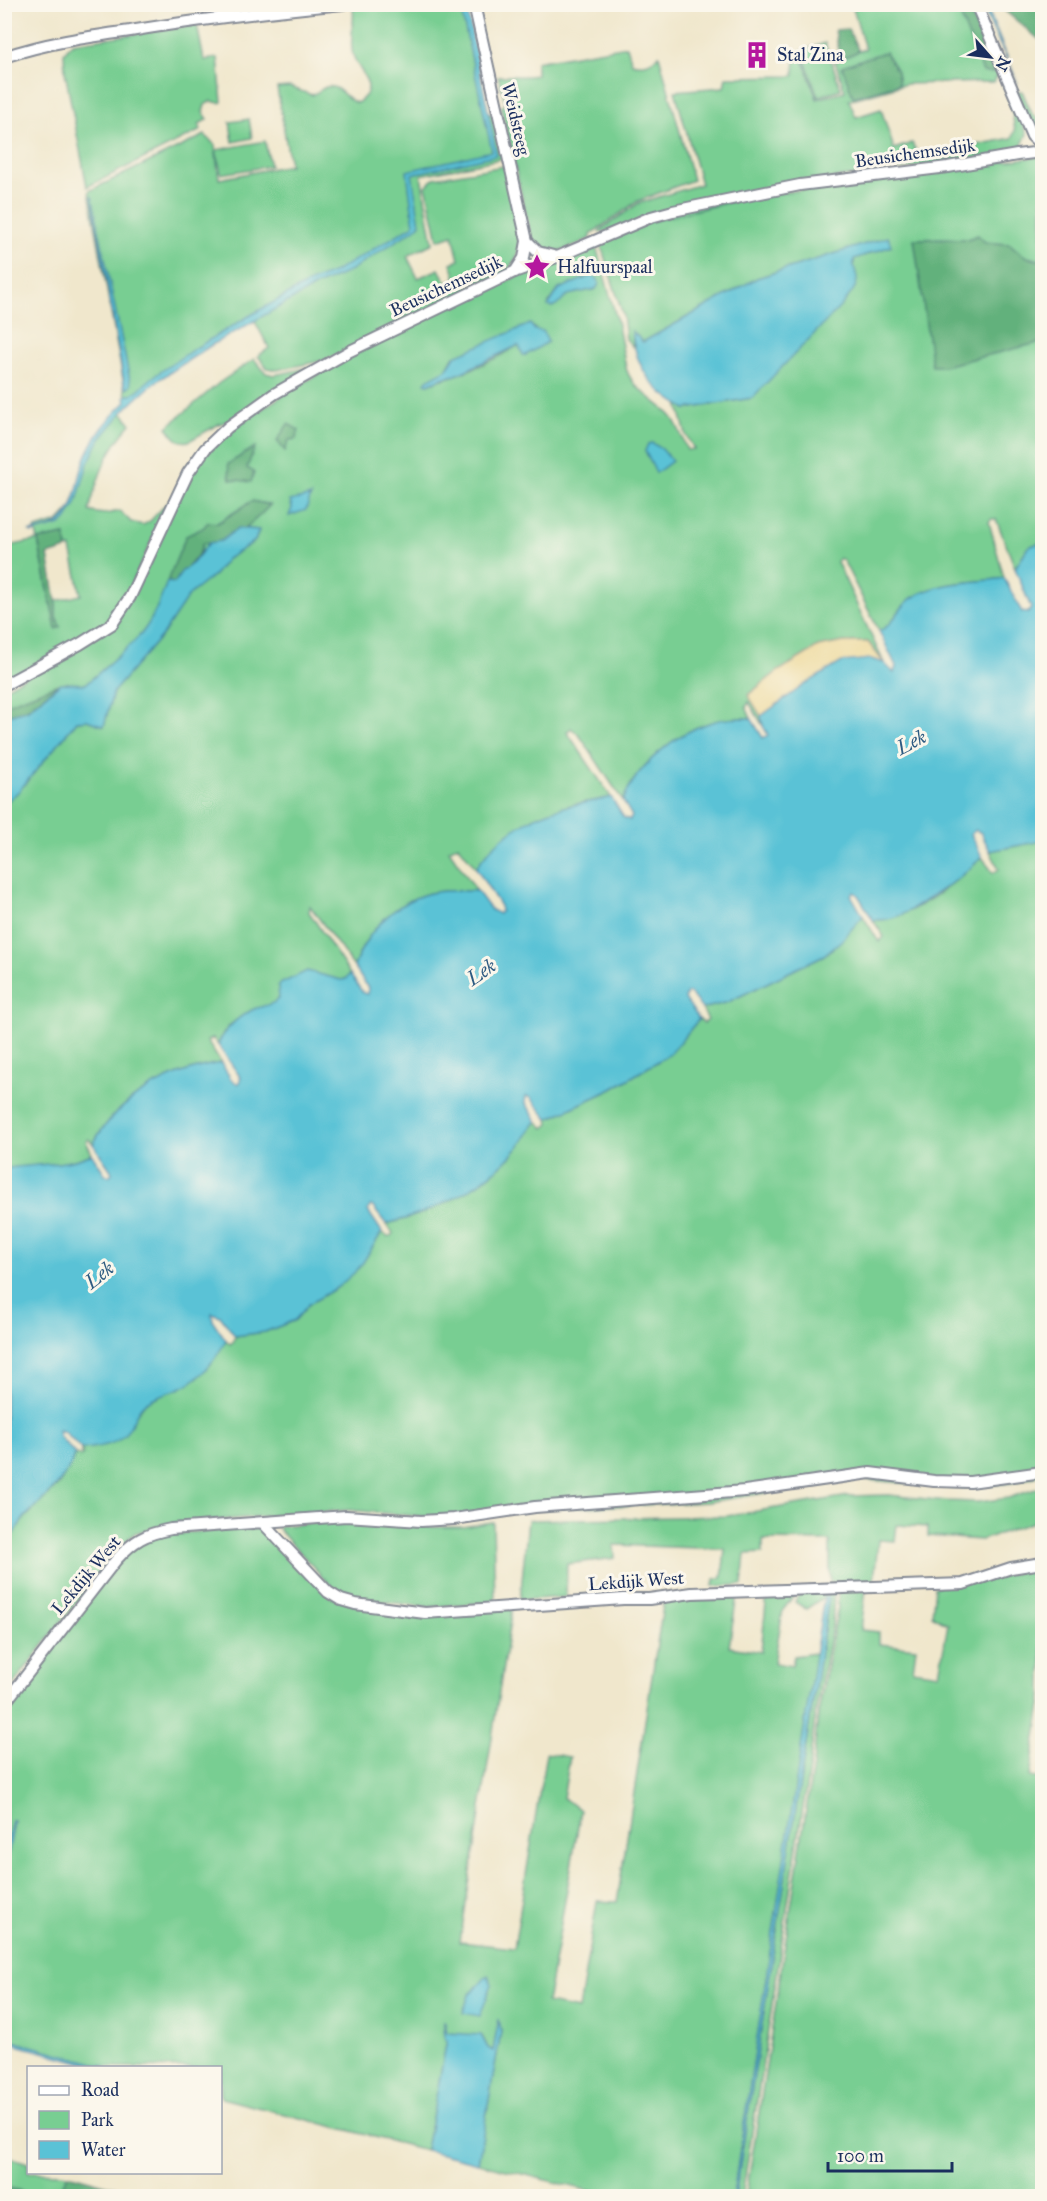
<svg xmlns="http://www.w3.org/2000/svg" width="1047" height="2201" viewBox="0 0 1047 2201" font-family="'IM FELL Great Primer',serif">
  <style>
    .green { fill: #78ce92; stroke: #4a7e78; stroke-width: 1.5; fill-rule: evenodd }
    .forest { fill: #62b17c; stroke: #3e706d; stroke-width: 1.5 }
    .sand { fill: #eeda9e; stroke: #84847e; stroke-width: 1.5 }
    .water { fill: #5ac2d6; stroke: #3a789a; stroke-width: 1.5 }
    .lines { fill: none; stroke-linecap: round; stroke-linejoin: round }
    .minor-casing { stroke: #868b95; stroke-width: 14 }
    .minor { stroke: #fff; stroke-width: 10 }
    .labels { text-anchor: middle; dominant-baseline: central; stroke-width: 6; stroke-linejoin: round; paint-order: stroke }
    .poi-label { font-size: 18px; fill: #1b2f5e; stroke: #fbf7ec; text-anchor: start }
    .street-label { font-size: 18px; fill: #1b2f5e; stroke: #fbf7ec }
    .water-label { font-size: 20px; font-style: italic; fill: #2e5b82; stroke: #fbf7ec }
  </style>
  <rect width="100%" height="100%" fill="#fbf7ec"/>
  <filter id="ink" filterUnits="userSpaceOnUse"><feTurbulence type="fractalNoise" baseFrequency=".0167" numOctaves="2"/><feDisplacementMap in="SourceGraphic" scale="12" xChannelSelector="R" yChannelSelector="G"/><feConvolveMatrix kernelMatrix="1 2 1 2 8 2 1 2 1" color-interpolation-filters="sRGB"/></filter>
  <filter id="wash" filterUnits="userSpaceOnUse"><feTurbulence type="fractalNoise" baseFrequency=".008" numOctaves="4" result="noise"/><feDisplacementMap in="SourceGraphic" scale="24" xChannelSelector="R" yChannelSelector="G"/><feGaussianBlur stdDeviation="1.35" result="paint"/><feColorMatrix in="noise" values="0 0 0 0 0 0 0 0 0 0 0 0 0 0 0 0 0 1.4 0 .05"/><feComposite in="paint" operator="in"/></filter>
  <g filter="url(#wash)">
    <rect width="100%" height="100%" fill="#f0e7cc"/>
    <path class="green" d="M375 4 460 5 489 134 486 111 493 115 502 157 500 159 421 175 433 243 407 256 418 278 439 269C452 295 456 287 481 285L326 360 277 370 267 368 258 356 269 348 252 316 205 344 127 402 89 191 205 135 215 145 219 179 290 165 277 88 290 87 312 95C317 93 321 89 326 87 339 83 346 101 357 103 384 86 353 69 352 50 350 35 355 22 353 8Z
      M852 5H973L1001 70 994 82 906 84 849 100 856 117 881 109 894 149 912 143 921 160 952 155 966 147 1012 138 1015 131 1009 90 1027 134 1021 147 1014 154 827 179 600 233 599 231 639 203 701 184 675 91 724 87 726 77 794 76 795 58 802 56 817 99 845 91 835 61 865 49Z
      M197 25 204 60 218 58 222 102 219 103 211 101 205 105 203 112 208 119 199 124 201 130 87 187 65 72 64 53 72 43Z
      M825 43 841 89 818 97 802 51Z
      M627 46 632 63C644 66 650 64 659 55L693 180 638 201 591 234V238C571 247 541 267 531 236L501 107 506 104 498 76C512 75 521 78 536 75V62Z
      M1022 91 1032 114 1042 123V142L1032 130 1016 92Z
      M249 119 252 138 233 142 230 122Z
      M265 141 270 166 221 174 216 150Z
      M1042 156V256L1040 260 1023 256 1010 244C978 243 946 234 914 240L943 366 1042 342V542L1028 547 1015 568 996 519H991L989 522 1004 578C979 583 948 580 925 592 918 596 907 602 902 608 893 617 891 626 879 631L843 560 839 558 837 562 884 663 868 642H844L818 647 777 672 749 694 761 716 763 726 749 702 746 707 751 718C736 718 723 718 709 723 675 733 635 768 623 801L580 736 571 728 567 732 611 797C595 802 577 802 561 808 527 819 495 839 476 868L458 845 449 850 477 891C463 891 449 890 435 892 397 899 366 931 354 967L310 906 309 912 350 974 346 979 341 980 307 971 272 1005 252 1010 230 1025 222 1035 218 1045 213 1038 207 1041 221 1063C170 1071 118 1098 93 1144L89 1139 86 1141 92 1154C64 1167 33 1164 5 1169V803L18 792 77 721 87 720 104 726 113 692 163 634 189 594 214 575 227 559 255 541 259 530 245 529 270 505 252 501 217 523 209 543 193 563 201 551 186 537C174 565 161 611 141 634 124 653 105 667 86 684L61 683 5 705 4 689 109 629 192 472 201 459 233 428 297 386 431 313 592 245 597 250 617 320 626 368C633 391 656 399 671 416 679 425 682 439 687 450L694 449 686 435 678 404 686 409 752 398 854 272V259L891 246 888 237 757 278 643 342 633 332V347L626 339 623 315 602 249 601 240 638 225 736 199ZM591 276 593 290C585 291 575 290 568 295 561 299 558 301 549 303L559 289ZM531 325 538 332C515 349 486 364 459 374 449 377 438 380 428 384L446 370 453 357Z
      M504 166 521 236 517 257 508 270 496 278 459 284 450 281 456 278 451 263 459 260 453 235 438 240 426 186 434 178Z
      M254 359 266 373 274 375 313 367 234 419 219 424 189 441C177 444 173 435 167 427L219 383Z
      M120 409 131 424C106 451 98 476 89 511 102 515 107 514 120 511L131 522 143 525 150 521 170 500 124 601 112 616 101 626 72 644 5 681 4 547 38 540 35 529 58 522 71 508 91 449ZM65 535 67 549 71 548 81 595 56 601V616L60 627 56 629 38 540Z
      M1042 841V1475L1011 1483 965 1488 854 1479 708 1502 543 1509 427 1517 349 1510 166 1524 135 1533 118 1548 5 1695 4 1544 24 1519 60 1483 75 1454 81 1456 83 1455 81 1449 96 1447 135 1416 146 1402 198 1377 210 1365 226 1340 230 1344 234 1341 235 1336 265 1332 295 1320 309 1304 338 1287 382 1232 388 1237 391 1236 393 1233 386 1224C429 1215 478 1190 509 1158 520 1147 526 1132 537 1121L544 1128 549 1124 548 1119 612 1089 670 1054 699 1019 704 1023 708 1020 702 1009 728 1002 824 955 834 947 863 916 879 942 884 937 873 920C909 921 957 882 982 857L993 873 999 869 990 851Z
      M1042 1487V1522H1033L981 1540 928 1536V1527L897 1525 895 1541 878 1540 874 1581 830 1582V1541L763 1540V1553L745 1554 742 1585 713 1586 714 1579 722 1578 725 1549 614 1545 615 1558 567 1564 566 1597 520 1600 528 1520 727 1516 849 1496 888 1495 947 1501 978 1502 1008 1498Z
      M344 1520 432 1527H462L493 1522 495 1602 430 1607 353 1598 336 1591 278 1529 279 1526Z
      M262 1528 330 1596 371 1609H512L460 1942 514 1948 546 1753 570 1757 563 1798 581 1810 547 2003 579 2009 597 1901 617 1902 664 1599 737 1595 729 1647 761 1652 767 1594 797 1592 783 1610 774 1663 792 1666 794 1656 816 1653 733 2196H610L478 2163 501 2031 499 2022 493 2051 488 2048 482 2036 447 2033 444 2023 445 2040H447L426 2150 221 2098 220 2068 106 2067 5 2039 4 1872 14 1822 12 1821 5 1852V1710L117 1563 128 1550 162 1534Z
      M1042 1566V1698L1030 1777 1042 1779V2196H746L813 1765 818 1714 838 1607V1590L866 1589 861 1630 879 1632V1644L916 1648 913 1670 939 1674 948 1624 932 1615 935 1587 997 1577Z
      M834 1591 832 1627 816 1709 809 1769 742 2196H735L829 1598 824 1597 806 1609 795 1602 800 1593Z
      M4 2155 28 2163V2172L62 2173 68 2174 57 2196H39L5 2187Z"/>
    <path class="forest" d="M956 5H967L994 73 983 72Z
      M998 5H1034L1042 11V42Z
      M848 29 859 51 840 59 835 30Z
      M885 52 897 71 899 84 853 97 842 66Z
      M978 235 986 243 1010 244C1019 252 1027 260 1040 260L1042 256V342L943 366H932L914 239H968Z
      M288 424 299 430 296 439 289 440 285 451 277 441Z
      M255 447 247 468 254 472 251 482 230 479 228 464Z
      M252 501 270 505C255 521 227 547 203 543 199 561 183 568 175 583L167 582 186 536 203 528 208 522 218 523Z
      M65 535 67 549 48 555 56 601V616L60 627 56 629 38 540Z
      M59 684 27 709 5 716 4 705Z
      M68 2174 148 2196H150H57Z
      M4 2187H5L39 2196H5Z"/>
    <path class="sand" d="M844 642H868L884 663 871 659 807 683 761 716 748 695 777 672 818 647Z"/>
    <path class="water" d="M460 5H466L497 155 412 174 420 224 418 227 346 273 316 286 210 346 154 383 124 410 100 439 88 463 76 504 66 520 60 525 32 533 30 532C40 530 53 528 60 522 77 508 77 481 84 462 92 440 108 418 126 402L125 397 128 395H132L153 377 191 351 249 316 310 282 335 272 414 225 407 171 492 151Z
      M982 5H986L1018 84Z
      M92 196 131 385 128 388H125Z
      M888 237 891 246 854 259C852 267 857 272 857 279 857 289 847 298 841 306L752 398 686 409C653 391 635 368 632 331L643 342 757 278Z
      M591 276 598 279 599 284 596 289 568 295 560 303 552 307 548 306 559 289Z
      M530 324 535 330 543 331 548 342 526 355H523L519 346H517L456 375 445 377 428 384 425 383 427 380 446 370 455 356Z
      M652 443 662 449 672 461 656 473 645 451 648 444Z
      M311 496 306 510 289 516 292 508 290 501Z
      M238 528 259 530 255 541 227 559 214 575 189 595 163 634 113 692 104 726 87 720 77 721 18 792 5 803V752L9 736V731L5 729V716L28 709 61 683 86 684C105 667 125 652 142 633 154 618 160 600 167 582L175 583 181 572 193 563 209 543 221 541Z
      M1042 542V841L990 851 981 833 976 830 971 834 982 857C964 875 951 884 929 898 911 910 897 921 873 920L858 895 854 892 851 895 863 916 842 940 824 955 728 1002 702 1009 690 993H687L685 999 699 1019 670 1054 612 1089 548 1119 531 1098 526 1096 525 1102 537 1121C528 1130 524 1142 515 1151 483 1188 433 1213 386 1224L372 1206H370L368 1211 382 1232 362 1264 354 1273 338 1287 309 1304 295 1320 265 1332 235 1336 220 1316 212 1313 213 1321 226 1340C216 1359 202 1378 182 1387 170 1393 154 1395 144 1404 137 1410 134 1420 129 1428 119 1446 100 1447 81 1449L65 1432 58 1430 59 1436 75 1454C66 1482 44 1497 25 1517 18 1526 13 1536 5 1544V1169C34 1163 64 1167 92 1154L105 1174 109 1176 112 1173 110 1169 93 1144C118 1098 170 1071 221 1063L231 1079 238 1084 241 1078 218 1045C224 1030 236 1018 252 1010 261 1005 270 1007 279 999L278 985 307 971 341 980 346 979 350 974 363 993 367 994 368 988 354 967C366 931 397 899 435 892 448 890 463 891 477 891L491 910 499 914 501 911 500 906 476 868C493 840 528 816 561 808 577 803 595 802 611 797L624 818 630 820 632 816 623 801C635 768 675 733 709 723 723 718 736 718 751 718L763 738 768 735 763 726 761 716 807 683 842 662 871 659 884 663 894 673 896 666 879 631C895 625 898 607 912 598 938 581 975 583 1004 578L1022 612 1028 613 1031 608 1015 568 1028 547Z
      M824 1597H829L735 2196H733Z
      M12 1821H14L5 1872V1852Z
      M488 1975 492 1984 480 2016 463 2013 469 1995Z
      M499 2019 501 2031 478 2163 426 2150 447 2040H445L444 2020 447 2033 481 2035 488 2048 493 2051Z
      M5 2039 94 2063 106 2067H98L5 2042Z"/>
  </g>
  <g filter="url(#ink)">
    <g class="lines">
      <defs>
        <path id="minor" d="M474 4 527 241 524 258 515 272
          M976 4 1032 136 1042 146
          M4 57C45 43 87 37 130 31 201 19 272 11 343 4
          M527 241 538 252 557 257
          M4 685 80 644 112 624 130 597 188 473 205 449 228 427 274 394 350 351 514 272 557 257 651 217 673 211 800 185 948 167 1017 155 1042 152
          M263 1523 328 1592 341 1600 355 1604 425 1613 623 1599H649L692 1593 963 1584 1011 1568 1042 1563
          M4 1704 116 1560C134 1540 145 1534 171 1529L346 1516 421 1521 454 1519 535 1507 745 1491 870 1473 934 1481 970 1482 1042 1472"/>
      </defs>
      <use href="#minor" class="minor-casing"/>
      <use href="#minor" class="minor"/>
    </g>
  </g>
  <defs>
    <symbol id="building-bare" viewBox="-9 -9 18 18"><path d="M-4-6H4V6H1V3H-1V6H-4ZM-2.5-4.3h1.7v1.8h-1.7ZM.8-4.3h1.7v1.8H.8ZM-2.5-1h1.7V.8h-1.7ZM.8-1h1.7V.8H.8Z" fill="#b5179e" stroke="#fbf7ec" stroke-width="2.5" paint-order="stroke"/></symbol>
    <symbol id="sight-bare" viewBox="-9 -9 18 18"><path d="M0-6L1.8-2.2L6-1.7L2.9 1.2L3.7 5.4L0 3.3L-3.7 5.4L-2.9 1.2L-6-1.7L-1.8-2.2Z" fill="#b5179e" stroke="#fbf7ec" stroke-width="2.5" paint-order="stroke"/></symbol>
  </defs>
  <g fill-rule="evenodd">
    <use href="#building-bare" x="738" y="36" width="38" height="38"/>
    <use href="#sight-bare" x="518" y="248" width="38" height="38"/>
  </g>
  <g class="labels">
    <g class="poi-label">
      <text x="777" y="55">Stal Zina</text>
      <text x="557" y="267">Halfuurspaal</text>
    </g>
    <g class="street-label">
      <text transform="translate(516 119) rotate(77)">Weidsteeg</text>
      <text transform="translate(915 153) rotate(-8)">Beusichemsedijk</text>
      <text transform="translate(446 286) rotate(-25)">Beusichemsedijk</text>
      <text transform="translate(86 1575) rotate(-50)">Lekdijk West</text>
      <text transform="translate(636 1581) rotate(-4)">Lekdijk West</text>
    </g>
    <g class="water-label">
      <text transform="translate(911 742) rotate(-28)">Lek</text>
      <text transform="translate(481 972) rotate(-35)">Lek</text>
      <text transform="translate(99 1275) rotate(-39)">Lek</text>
    </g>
  </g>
  <rect width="1047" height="2201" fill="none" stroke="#fbf7ec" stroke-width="24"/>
  <rect x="27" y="2066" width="195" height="108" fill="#fbf7ec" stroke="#a1a7b3" stroke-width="1.5"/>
  <rect x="39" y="2086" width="30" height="9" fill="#ffffff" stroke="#a1a7b3" stroke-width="1.5"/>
  <text x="81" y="2096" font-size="18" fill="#1b2f5e">Road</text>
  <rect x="39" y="2111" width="30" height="18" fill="#78ce92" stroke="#a1a7b3" stroke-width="1.5"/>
  <text x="81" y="2126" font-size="18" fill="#1b2f5e">Park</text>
  <rect x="39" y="2141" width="30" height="18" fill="#5ac2d6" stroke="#a1a7b3" stroke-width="1.5"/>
  <text x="81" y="2156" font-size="18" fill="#1b2f5e">Water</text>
  <g transform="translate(990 57) rotate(118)" stroke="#fbf7ec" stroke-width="4.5" paint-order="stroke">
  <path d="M0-4.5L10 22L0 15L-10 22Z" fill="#1b2f5e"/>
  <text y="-9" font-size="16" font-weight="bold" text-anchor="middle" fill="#1b2f5e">N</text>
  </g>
  <path d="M828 2162v9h124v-9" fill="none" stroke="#1b2f5e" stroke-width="3"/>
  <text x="837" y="2162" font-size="18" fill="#1b2f5e" stroke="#fbf7ec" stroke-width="4.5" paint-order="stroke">100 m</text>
</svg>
